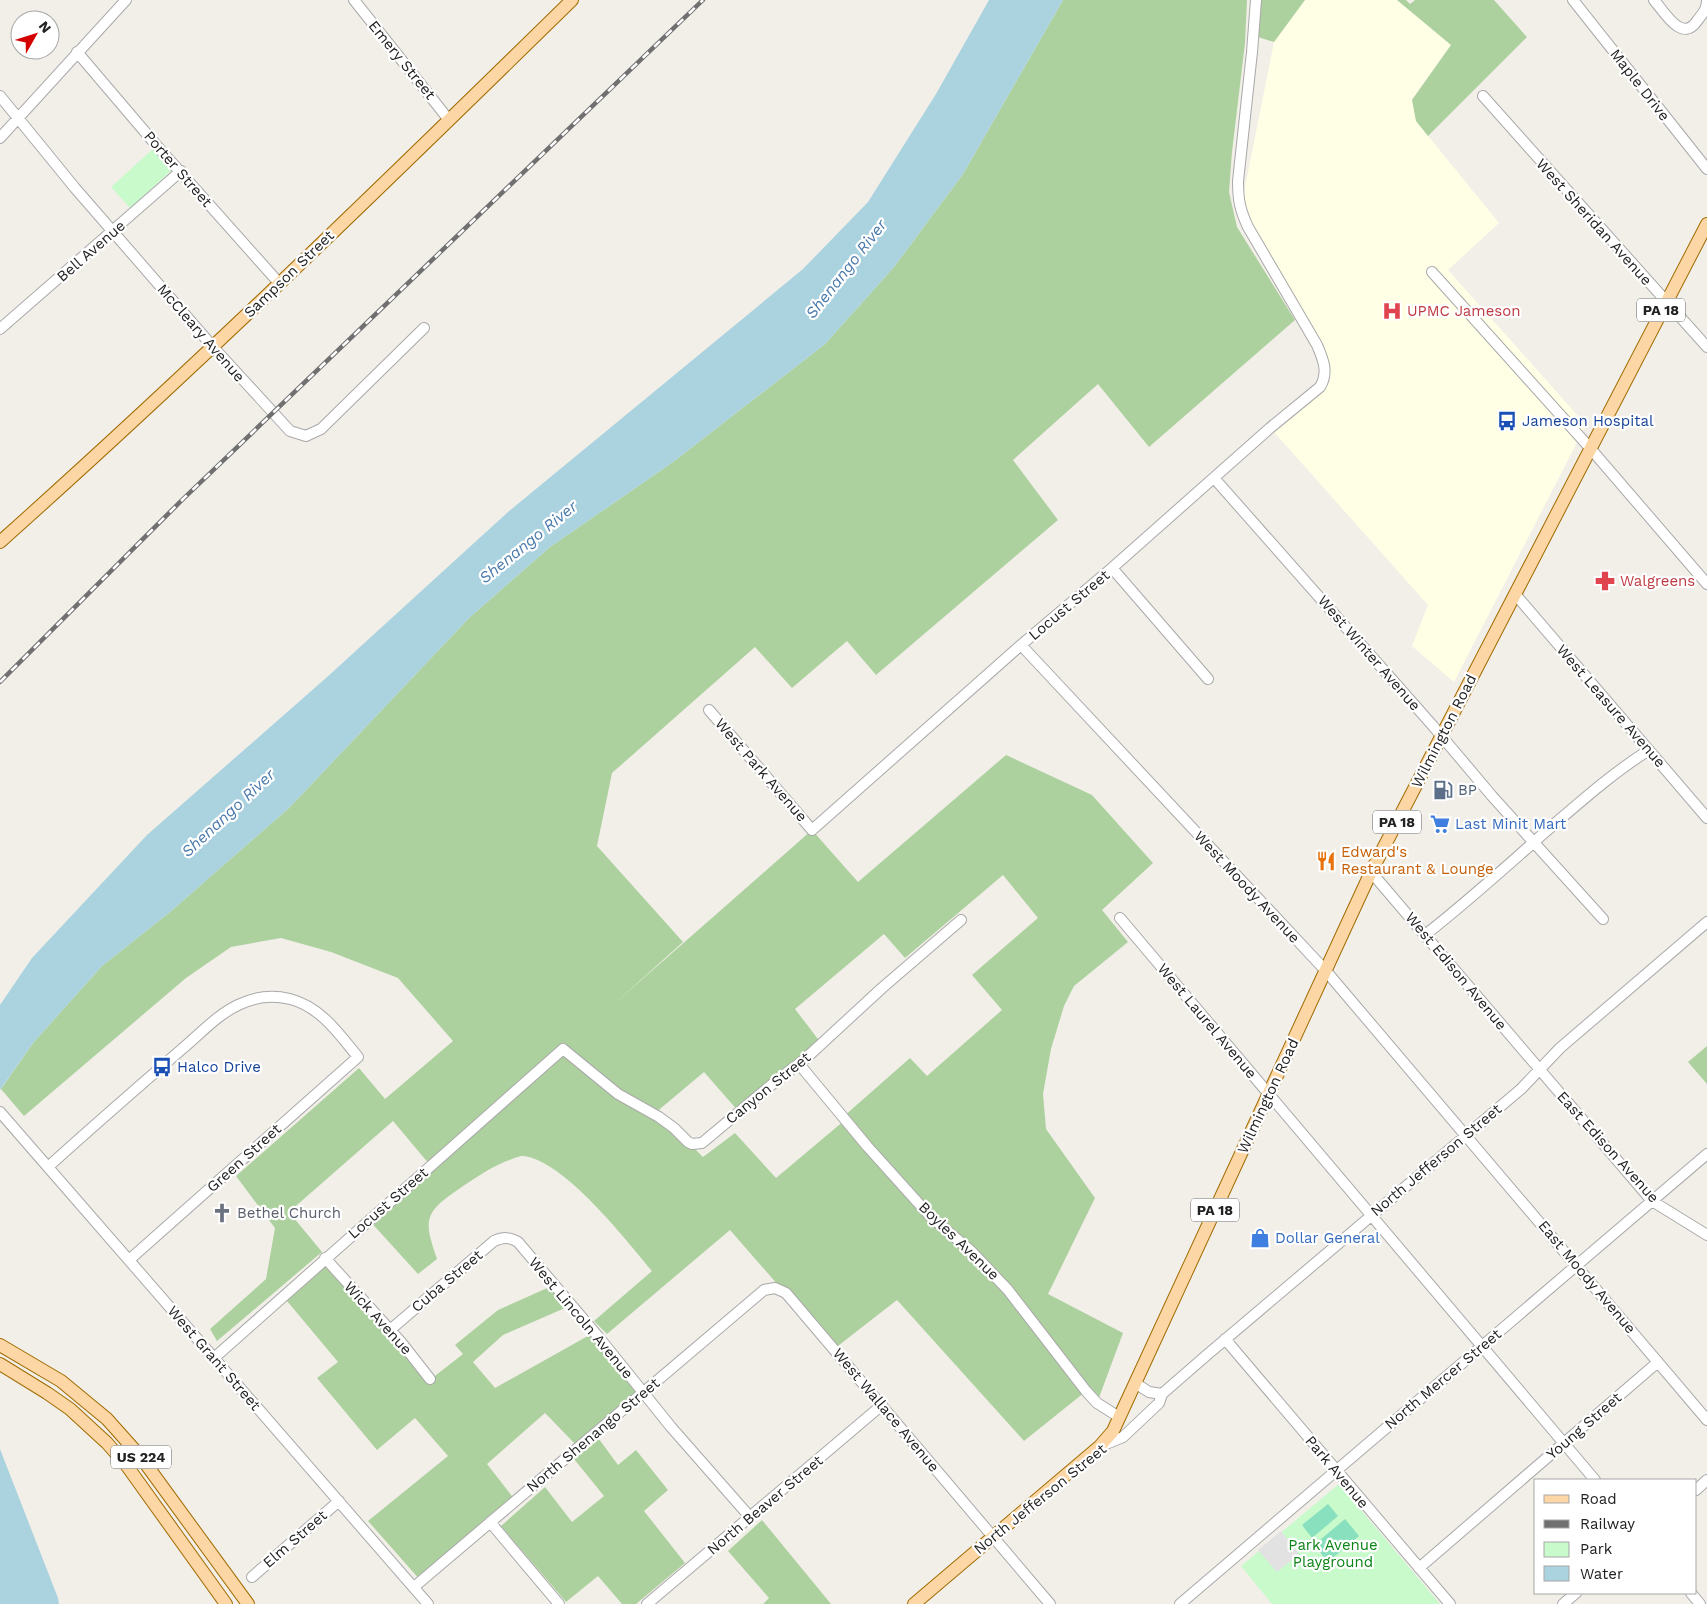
<svg xmlns="http://www.w3.org/2000/svg" width="1707" height="1604" viewBox="0 0 1707 1604" font-family="'Work Sans',sans-serif">
  <style>
    .education { fill: #ffffe5 }
    .forest { fill: #add19e; fill-rule: evenodd }
    .park { fill: #c8facc }
    .pitch { fill: #88e0be }
    .parking { fill: #e2e2e2 }
    .water { fill: #aad3df }
    .lines { fill: none; stroke-linecap: round; stroke-linejoin: round }
    .minor-casing { stroke: #a9a9a9; stroke-width: 12 }
    .major-casing { stroke: #a06b00; stroke-width: 14 }
    .minor { stroke: #fff; stroke-width: 10 }
    .major { stroke: #fcd6a4; stroke-width: 12 }
    .rail-casing { stroke: #707070; stroke-width: 4.5 }
    .rail { stroke: #fff; stroke-width: 2.5; stroke-dasharray: 8; stroke-linecap: butt }
    .labels { text-anchor: middle; dominant-baseline: central; stroke-width: 4.5; stroke-linejoin: round; paint-order: stroke }
    .shield { fill: #fff; stroke: #646464; stroke-width: 1 }
    .shield-label { font-size: 14px; font-weight: bold; fill: #222 }
    .street-label { font-size: 15px; fill: #222; stroke: #fff }
    .health-label { font-size: 15px; fill: #be3a42; stroke: #fff; text-anchor: start }
    .transit-label { font-size: 15px; fill: #164399; stroke: #fff; text-anchor: start }
    .service-label { font-size: 15px; fill: #4e5e75; stroke: #fff; text-anchor: start }
    .shop-label { font-size: 15px; fill: #366cbe; stroke: #fff; text-anchor: start }
    .food-label { font-size: 15px; fill: #c56008; stroke: #fff; text-anchor: start }
    .worship-label { font-size: 15px; fill: #5b616d; stroke: #fff; text-anchor: start }
    .park-label { font-size: 15px; fill: #0c8416; stroke: #fff }
    .water-label { font-size: 16px; font-style: italic; fill: #4a7aab; stroke: #fff }
  </style>
  <rect width="100%" height="100%" fill="#f2efe9"/>
  <path class="education" d="M1305 0H1397L1451 45 1412 99 1416 121 1499 223 1448 270 1586 425 1454 682 1412 646 1428 605 1274 432 1330 382V365L1324 351 1251 227 1245 209 1244 192 1274 42Z"/>
  <path class="forest" d="M1063 0H1247L1245 43 1232 152 1229 192 1237 227 1295 320 1149 447 1098 384 1013 460 1058 520 876 675 847 641 792 688 755 647 612 773 597 846 683 942 614 1004 812 830 858 882 1006 755 1092 795 1153 863 1102 910 1128 942 1074 986 1064 1006 1051 1049 1043 1094 1046 1129 1095 1198 1048 1294 1123 1333 1097 1403 1085 1392 1024 1441 897 1300 834 1349 730 1230 607 1334 594 1321 652 1271C626 1240 564 1160 523 1156 519 1156 515 1158 512 1159 490 1167 475 1178 456 1191 422 1214 425 1223 437 1259L418 1274 368 1219 430 1165 393 1121 289 1212 322 1252 217 1341 210 1329 266 1279 275 1228 236 1176 359 1068 385 1099 453 1041 398 978 331 952 281 938 231 947 186 978 24 1116 1 1089 33 1043 102 966 170 912 289 808 469 618 550 547 673 462 825 344 894 267 963 174ZM1003 875 1038 918 972 975 1002 1010 927 1076 910 1058 843 1117 845 1120 776 1178 735 1133 703 1157 688 1142 654 1114 704 1072 739 1112 821 1043 795 1009 884 934 905 958Z
    M1260 0H1305L1274 42 1258 37Z
    M1397 0H1406L1410 4 1415 0H1494L1527 37 1428 136 1416 121 1412 100 1451 45Z
    M1707 1046V1084L1688 1062Z
    M325 1258 431 1379 463 1354 455 1345 498 1310 554 1285 572 1305 503 1335 473 1362 495 1388 595 1332 644 1393 578 1447 545 1413 487 1464 515 1500 421 1581 368 1521 448 1456 415 1418 377 1450 317 1378 338 1362 282 1295Z
    M599 1439 618 1465 636 1450 668 1490 644 1511 685 1563 636 1604H622L598 1576 566 1602 501 1526 545 1487 572 1522 604 1496 574 1459Z
    M762 1520 831 1604H763L769 1598 728 1551Z"/>
  <path class="park" d="M154 148 173 169 130 208 111 187Z
    M1339 1484 1440 1604H1272L1241 1566Z"/>
  <path class="pitch" d="M1328 1504 1338 1516 1312 1538 1302 1525Z
    M1345 1519 1359 1536 1328 1562 1314 1545Z"/>
  <path class="parking" d="M1281 1531 1299 1554 1277 1572 1258 1550Z"/>
  <path class="water" d="M989 0H1063L963 174 894 267 825 344 673 462 550 547 469 618 289 808 170 912 102 966 33 1043 0 1090V1005L32 958 147 835 326 678 508 512 803 269 868 202 936 94Z
    M0 1449 58 1598 59 1604H0Z"/>
  <g class="lines">
    <defs>
      <path id="minor" d="M354 0 449 120
        M1573 0 1707 169
        M1654 0C1665 13 1682 43 1697 21 1702 14 1707 10 1707 0
        M77 52 157 146 279 283
        M0 96 75 188 213 347 290 431 306 436 321 429 424 328
        M1483 96 1707 347
        M0 138 126 0
        M1432 272 1590 448 1707 584
        M0 329 181 171
        M1214 478 1433 726 1492 796 1603 919
        M1112 568 1208 679
        M1515 594 1707 818
        M1021 645 1326 971 1707 1420
        M709 710 812 830 1021 645 1112 568 1270 428 1320 387C1329 372 1323 359 1317 345L1248 227C1240 210 1238 200 1238 181L1252 52 1256 0
        M1371 872 1652 1201 1707 1235
        M1120 918 1595 1480
        M1425 935C1466 903 1505 868 1544 833 1578 804 1611 774 1649 750
        M799 1064 867 1146 930 1216 971 1251 1008 1290 1086 1391 1097 1403 1119 1417
        M0 1112 428 1604
        M48 1167C92 1127 137 1088 182 1049 200 1034 217 1015 238 1005 254 997 273 995 290 999 321 1007 339 1034 358 1057L129 1260
        M325 1258 401 1342 430 1379
        M390 1330 494 1241C504 1237 509 1237 518 1242L601 1340 671 1427 750 1517
        M1225 1339 1450 1604
        M214 1358 563 1049 618 1094 659 1117 674 1128 688 1142 692 1144 702 1143 775 1082 805 1059 882 988 961 920
        M1135 1383 1149 1392 1162 1394
        M1101 1446 1123 1437 1159 1403 1162 1394 1208 1354 1521 1089 1560 1048 1707 922
        M1696 1490 1707 1480
        M490 1522 559 1604
        M1419 1568 1658 1362
        M252 1577 339 1501
        M414 1587 764 1290 775 1288 786 1293 1050 1604
        M1691 1593 1700 1604
        M647 1604 882 1405
        M1180 1604 1707 1154
        M1563 1604 1576 1593"/>
      <path id="major" d="M0 542C196 367 384 184 572 0
        M0 1345 61 1381 107 1419 140 1456 248 1604
        M0 1364 47 1393 70 1409 107 1443 127 1466 226 1604
        M914 1604 1100 1446 1113 1431 1371 872 1707 224"/>
    </defs>
    <use href="#minor" class="minor-casing"/>
    <use href="#major" class="major-casing"/>
    <use href="#minor" class="minor"/>
    <use href="#major" class="major"/>
    <defs>
      <path id="rail" d="M0 682 181 501 703 0"/>
    </defs>
    <use href="#rail" class="rail-casing"/>
    <use href="#rail" class="rail"/>
  </g>
  <defs>
    <symbol id="hospital-bare" viewBox="-9 -9 18 18"><path d="M-5-5h3v3.5h4V-5h3V5h-3V1.5h-4V5h-3Z" fill="#e0444e" stroke="#fff" stroke-width="2.5" paint-order="stroke"/></symbol>
    <symbol id="bus-bare" viewBox="-9 -9 18 18"><path d="M-5-6H5V4H4V6H2V4H-2V6H-4V4H-5ZM-3.5-4V0h7V-4ZM-3.5 1.2v1.5H-2V1.2ZM2 1.2v1.5H3.5V1.2Z" fill="#1a4fb4" stroke="#fff" stroke-width="2.5" paint-order="stroke"/></symbol>
    <symbol id="pharmacy-bare" viewBox="-9 -9 18 18"><path d="M-2-6h4v4h4v4h-4v4h-4v-4h-4v-4h4Z" fill="#e0444e" stroke="#fff" stroke-width="2.5" paint-order="stroke"/></symbol>
    <symbol id="fuel-bare" viewBox="-9 -9 18 18"><path d="M-5.5-6h7V0h2V4h1.3V-2.5L3-4.5l.8-.8L6-3V5H2.5V1h-1V6h-7ZM-4.2-4.7v3.2H.2V-4.7Z" fill="#5c6f8a" stroke="#fff" stroke-width="2.5" paint-order="stroke"/></symbol>
    <symbol id="supermarket-bare" viewBox="-9 -9 18 18"><path d="M-6-5.5h2.5l.6 2H6L4.5 2H-2.5L-4.4-4H-6ZM-1.5 3.2a1.3 1.3 0 1 0 .1 0ZM3 3.2a1.3 1.3 0 1 0 .1 0Z" fill="#3f7fe0" stroke="#fff" stroke-width="2.5" paint-order="stroke"/></symbol>
    <symbol id="restaurant-bare" viewBox="-9 -9 18 18"><path d="M-5-6h1v4h1v-4h1v4h1v-4h1v5L-1.5 .5V6h-2V.5L-5-1ZM5-6V6H3V1.5H1.5Q1.5-4 5-6Z" fill="#e8710a" stroke="#fff" stroke-width="2.5" paint-order="stroke"/></symbol>
    <symbol id="church-bare" viewBox="-9 -9 18 18"><path d="M-1.2-6h2.4v3.5h3.3v2.4h-3.3V6h-2.4V-.1h-3.3v-2.4h3.3Z" fill="#6b7280" stroke="#fff" stroke-width="2.5" paint-order="stroke"/></symbol>
    <symbol id="shop-bare" viewBox="-9 -9 18 18"><path d="M-5-2.5h2.3a2.7 3.5 0 0 1 5.4 0H5L5.5 6h-11ZM-1.5-2.5h3a1.5 2.3 0 0 0-3 0Z" fill="#3f7fe0" stroke="#fff" stroke-width="2.5" paint-order="stroke"/></symbol>
  </defs>
  <g fill-rule="evenodd">
    <use href="#hospital-bare" x="1378" y="297" width="28" height="28"/>
    <use href="#bus-bare" x="1493" y="407" width="28" height="28"/>
    <use href="#pharmacy-bare" x="1591" y="567" width="28" height="28"/>
    <use href="#fuel-bare" x="1429" y="776" width="28" height="28"/>
    <use href="#supermarket-bare" x="1426" y="810" width="28" height="28"/>
    <use href="#restaurant-bare" x="1312" y="847" width="28" height="28"/>
    <use href="#bus-bare" x="148" y="1053" width="28" height="28"/>
    <use href="#church-bare" x="208" y="1199" width="28" height="28"/>
    <use href="#shop-bare" x="1246" y="1224" width="28" height="28"/>
  </g>
  <g class="labels">
    <g class="shield">
      <rect x="1637" y="298.5" width="48" height="23" rx="4"/>
      <rect x="1373" y="810.5" width="48" height="23" rx="4"/>
      <rect x="1191" y="1198.5" width="48" height="23" rx="4"/>
      <rect x="111" y="1445.5" width="60" height="23" rx="4"/>
    </g>
    <g class="shield-label">
      <text x="1661" y="310">PA 18</text>
      <text x="1397" y="822">PA 18</text>
      <text x="1215" y="1210">PA 18</text>
      <text x="141" y="1457">US 224</text>
    </g>
    <g class="street-label">
      <text transform="translate(402 60) rotate(51)">Emery Street</text>
      <text transform="translate(1640 85) rotate(52)">Maple Drive</text>
      <text transform="translate(178 169) rotate(49)">Porter Street</text>
      <text transform="translate(1594 222) rotate(48)">West Sheridan Avenue</text>
      <text transform="translate(91 251) rotate(-41)">Bell Avenue</text>
      <text transform="translate(289 274) rotate(-44)">Sampson Street</text>
      <text transform="translate(201 333) rotate(49)">McCleary Avenue</text>
      <text transform="translate(1069 605) rotate(-40)">Locust Street</text>
      <text transform="translate(1369 653) rotate(49)">West Winter Avenue</text>
      <text transform="translate(1611 706) rotate(49)">West Leasure Avenue</text>
      <text transform="translate(1444 731) rotate(-63)">Wilmington Road</text>
      <text transform="translate(761 770) rotate(49)">West Park Avenue</text>
      <text transform="translate(1247 887) rotate(47)">West Moody Avenue</text>
      <text transform="translate(1456 971) rotate(50)">West Edison Avenue</text>
      <text transform="translate(1207 1021) rotate(50)">West Laurel Avenue</text>
      <text transform="translate(768 1088) rotate(-39)">Canyon Street</text>
      <text transform="translate(1268 1096) rotate(-65)">Wilmington Road</text>
      <text transform="translate(1608 1147) rotate(48)">East Edison Avenue</text>
      <text transform="translate(244 1158) rotate(-42)">Green Street</text>
      <text transform="translate(1436 1160) rotate(-40)">North Jefferson Street</text>
      <text transform="translate(388 1203) rotate(-41)">Locust Street</text>
      <text transform="translate(959 1241) rotate(44)">Boyles Avenue</text>
      <text transform="translate(1587 1277) rotate(50)">East Moody Avenue</text>
      <text transform="translate(447 1281) rotate(-40)">Cuba Street</text>
      <text transform="translate(378 1318) rotate(48)">Wick Avenue</text>
      <text transform="translate(581 1318) rotate(50)">West Lincoln Avenue</text>
      <text transform="translate(214 1358) rotate(49)">West Grant Street</text>
      <text transform="translate(1443 1379) rotate(-40)">North Mercer Street</text>
      <text transform="translate(886 1410) rotate(50)">West Wallace Avenue</text>
      <text transform="translate(1584 1426) rotate(-41)">Young Street</text>
      <text transform="translate(593 1435) rotate(-40)">North Shenango Street</text>
      <text transform="translate(1337 1472) rotate(50)">Park Avenue</text>
      <text transform="translate(1040 1499) rotate(-39)">North Jefferson Street</text>
      <text transform="translate(765 1505) rotate(-40)">North Beaver Street</text>
      <text transform="translate(295 1539) rotate(-41)">Elm Street</text>
    </g>
    <g class="health-label">
      <text x="1407" y="311">UPMC Jameson</text>
      <text x="1620" y="581">Walgreens</text>
    </g>
    <g class="transit-label">
      <text x="1522" y="421">Jameson Hospital</text>
      <text x="177" y="1067">Halco Drive</text>
    </g>
    <g class="service-label">
      <text x="1458" y="790">BP</text>
    </g>
    <g class="shop-label">
      <text x="1455" y="824">Last Minit Mart</text>
      <text x="1275" y="1238">Dollar General</text>
    </g>
    <g class="food-label">
      <text x="1341" y="852">Edward's<tspan x="1341" dy="17">Restaurant &amp; Lounge</tspan></text>
    </g>
    <g class="worship-label">
      <text x="237" y="1213">Bethel Church</text>
    </g>
    <g class="park-label">
      <text x="1333" y="1545">Park Avenue<tspan x="1333" dy="17">Playground</tspan></text>
    </g>
    <g class="water-label">
      <text transform="translate(846 269) rotate(-52)">Shenango River</text>
      <text transform="translate(528 542) rotate(-39)">Shenango River</text>
      <text transform="translate(228 813) rotate(-43)">Shenango River</text>
    </g>
  </g>
  <rect x="1534" y="1479" width="162" height="115" fill="#ffffff" stroke="#a7a7a7"/>
  <rect x="1544" y="1495" width="25" height="8" fill="#fcd6a4" stroke="#a7a7a7"/>
  <text x="1580" y="1504" font-size="15" fill="#222222">Road</text>
  <rect x="1544" y="1520" width="25" height="8" fill="#707070" stroke="#a7a7a7"/>
  <text x="1580" y="1529" font-size="15" fill="#222222">Railway</text>
  <rect x="1544" y="1542" width="25" height="15" fill="#c8facc" stroke="#a7a7a7"/>
  <text x="1580" y="1554" font-size="15" fill="#222222">Park</text>
  <rect x="1544" y="1566" width="25" height="15" fill="#aad3df" stroke="#a7a7a7"/>
  <text x="1580" y="1579" font-size="15" fill="#222222">Water</text>
  <g transform="translate(35 35) rotate(51)"><circle r="24" fill="#ffffff" stroke="#a7a7a7"/>
  <path d="M0-4L9 19L0 12L-9 19Z" fill="#d40000"/>
  <text y="-8" font-size="14" font-weight="bold" text-anchor="middle" fill="#222222">N</text>
  </g>
</svg>
